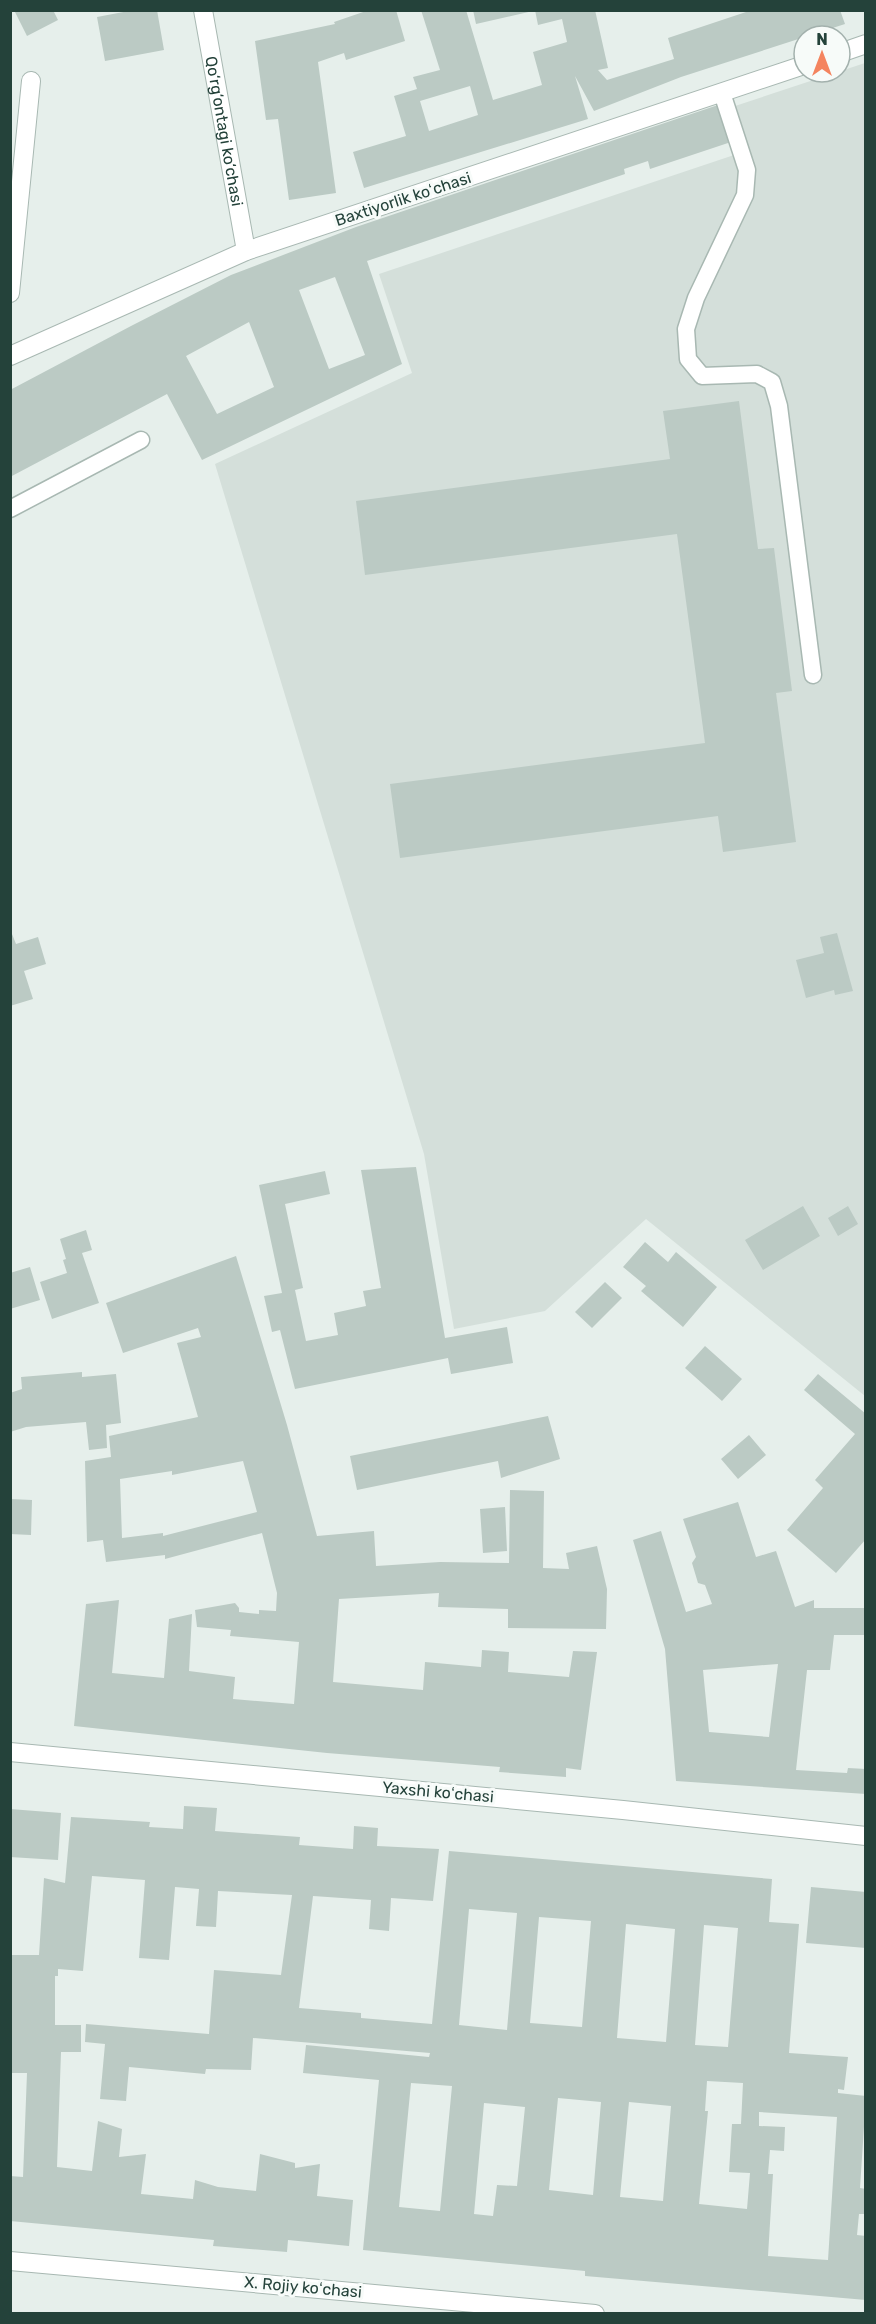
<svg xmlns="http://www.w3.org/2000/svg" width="876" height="2324" viewBox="0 0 876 2324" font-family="Rubik,sans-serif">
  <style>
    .built { fill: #d4dfda }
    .building { fill: #bbcac4; fill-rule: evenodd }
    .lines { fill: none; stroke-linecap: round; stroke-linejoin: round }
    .lane-casing { stroke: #a8b8b2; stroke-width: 19 }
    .street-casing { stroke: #a8b8b2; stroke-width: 20 }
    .lane { stroke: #fff; stroke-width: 16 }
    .street { stroke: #fff; stroke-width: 18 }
    .labels { text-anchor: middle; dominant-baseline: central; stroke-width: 6; stroke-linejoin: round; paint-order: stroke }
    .street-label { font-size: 16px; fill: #24423a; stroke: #f7fbf9 }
  </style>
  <rect width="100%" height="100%" fill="#e6efeb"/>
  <path class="built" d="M865 63V1396L646 1219 545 1311 454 1329 424 1154 215 464 412 373 379 274 743 152 729 108Z"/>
  <path class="building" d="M14 10H53L58 20 27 36Z
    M134 10H157L164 50 105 61 97 17Z
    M369 10H396L405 41 346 60 344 53 318 62 336 193 289 200 278 119 266 120 255 41 335 24 334 22Z
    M421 10H466L493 100 542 85 533 52 567 42 562 19 538 25 535 10H595L608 68 598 70 607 80 674 59 668 38 752 10H840L845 24 681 77 594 111 575 76 588 119 364 188 353 152 406 136 394 96 417 89 413 77 440 70ZM470 86 478 115 429 131 420 101Z
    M473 10H533V11L476 24Z
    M721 104 734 141 650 169 648 161 624 169 625 174 367 261 402 364 202 460 167 394 10 477V390L131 326 231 275 356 227ZM335 277 365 355 329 369 299 290ZM249 322 274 387 217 414 186 356Z
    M739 401 758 549 774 548 792 691 776 693 796 842 723 852 718 816 400 858 390 784 705 743 677 534 365 575 356 501 670 459 663 411Z
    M10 929 16 944 38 937 46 964 24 971 33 999 10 1006Z
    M837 933 853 991 835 995 834 990 806 998 796 960 824 953 820 937Z
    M416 1167 445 1338 507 1327 513 1363 451 1374 448 1358 295 1389 280 1330 272 1332 264 1296 282 1293 259 1185 325 1171 330 1194 285 1204 303 1288 295 1290 306 1341 338 1335 334 1313 366 1306 363 1291 381 1288 361 1170Z
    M803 1206 820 1236 763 1270 745 1240Z
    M848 1206 858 1224 838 1236 828 1218Z
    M86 1230 92 1250 82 1253 99 1303 52 1319 40 1282 67 1273 63 1260 66 1259 60 1239Z
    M645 1242 668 1262 676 1252 717 1287 683 1327 641 1291 646 1286 623 1267Z
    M236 1256 287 1425 317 1536 374 1531 376 1566 440 1562 509 1563 510 1490 544 1491 543 1568 569 1569 566 1553 597 1546 607 1589 606 1629 508 1628V1609L438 1607 439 1593 339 1599 333 1682 423 1690 425 1662 481 1667 482 1650 509 1652 508 1672 569 1677 573 1651 597 1652 581 1770 566 1768V1777L499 1772 500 1767 327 1753 74 1726 86 1604 119 1600 112 1673 164 1678 169 1619 192 1614 189 1671 235 1677 233 1699 294 1704 299 1642 230 1636 231 1630 197 1627 195 1610 235 1603 239 1608V1612L259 1614V1610L276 1611 277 1593 262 1533 165 1559V1555L106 1562 103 1540 87 1542 85 1461 111 1457 109 1436 198 1417 177 1343 201 1337 198 1328 123 1353 106 1303ZM243 1461 257 1512 163 1536V1533L122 1538 120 1479 172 1471V1475Z
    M30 1267 40 1300 10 1309V1273Z
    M605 1282 622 1298 592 1328 575 1312Z
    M705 1346 742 1379 722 1401 685 1368Z
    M82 1372V1377L116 1374 121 1423 106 1425 107 1448 89 1450 86 1422 26 1427 10 1432V1393L22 1389 21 1377Z
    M818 1374 866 1414V1539L836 1573 787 1530 823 1488 815 1480 855 1434 804 1390Z
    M548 1416 560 1459 501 1478 498 1461 357 1490 350 1456Z
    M749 1435 766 1455 738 1479 721 1459Z
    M10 1499 32 1500 31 1535 10 1534Z
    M738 1502 756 1557 776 1551 795 1607 814 1600V1608H866V1635H834L830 1670H807L796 1770 847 1773 848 1768 866 1769V1794L676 1781 665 1649 633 1540 661 1531 686 1612 712 1604 705 1585 698 1583 692 1563 696 1557 683 1519ZM778 1664 769 1737 709 1732 703 1670Z
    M505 1507 507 1551 483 1553 480 1509Z
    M184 1806 217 1808 215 1831 300 1837 299 1845 353 1849 354 1826 378 1828 377 1846 439 1849 433 1901 391 1898 389 1931 369 1929 371 1900 313 1896 299 2008 361 2013V2018L432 2024 449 1851 772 1879 769 1922 799 1924 789 2053 848 2057 844 2090 838 2089V2093L866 2096 860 2188 866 2189V2214H859L857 2235 866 2236V2300L585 2276V2271L363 2250 379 2080 303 2073 306 2045 429 2057 430 2053 253 2038 251 2070 206 2069 205 2074 129 2067 126 2101 100 2099 105 2044 85 2042 86 2024 209 2034 214 1970 281 1975 292 1895 218 1891 216 1927 196 1926 199 1889 175 1887 169 1960 139 1958 145 1880 92 1876 83 1971 58 1969V1976H55V2025H81V2052H61L57 2167 92 2171 98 2121 122 2129 119 2157 146 2154 141 2194 193 2199 195 2180 218 2187 256 2191 260 2154 295 2163V2168L320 2164 317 2196 353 2200 349 2246 288 2240 287 2252 213 2246 214 2240 10 2221V2176L23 2177 27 2073H10V1955H39L44 1878 65 1883 71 1817 150 1822 149 1827 183 1829ZM469 1909 517 1913 507 2030 459 2025ZM539 1917 591 1921 582 2027 530 2023ZM626 1924 675 1929 666 2042 617 2038ZM704 1925 738 1928 728 2047 695 2045ZM707 2081 743 2083 741 2124H732L729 2172 750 2173 747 2209 699 2204 708 2111H705ZM411 2083 452 2086 440 2211 399 2207ZM558 2098 601 2102 593 2195 549 2190ZM629 2102 671 2106 663 2201 620 2197ZM484 2103 525 2107 517 2186 497 2185 493 2216 474 2214ZM759 2112 837 2117 828 2260 768 2256 773 2174H768L770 2150 784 2151 785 2127 759 2126Z
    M10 1809 61 1813 58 1860 10 1857Z
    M811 1887 866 1892V1948L806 1943Z"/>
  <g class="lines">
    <defs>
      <path id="lane" d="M722 93 747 170 745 195 696 298 686 329 688 359 702 376 757 374 772 382 779 406 813 675
        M10 509 141 440"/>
      <g id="street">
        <path id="s1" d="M203 10 246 251"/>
        <path d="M840 53 866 44"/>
        <path d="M10 293 31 81"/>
        <path d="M10 356 246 251 804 65"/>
        <path d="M10 1752 623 1810 866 1836"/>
        <path d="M10 2261 595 2314"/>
      </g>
    </defs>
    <use href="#lane" class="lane-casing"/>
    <use href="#street" class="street-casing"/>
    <use href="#lane" class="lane"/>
    <use href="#street" class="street"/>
  </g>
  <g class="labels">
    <g class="street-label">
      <text stroke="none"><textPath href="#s1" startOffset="123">Qo‘rg‘ontagi ko‘chasi</textPath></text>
      <text transform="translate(403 199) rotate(-18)">Baxtiyorlik koʻchasi</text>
      <text transform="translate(438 1792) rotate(5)">Yaxshi koʻchasi</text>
      <text transform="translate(303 2287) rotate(5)">X. Rojiy koʻchasi</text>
    </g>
  </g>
  <rect width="876" height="2324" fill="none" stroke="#24423a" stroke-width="24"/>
  <g transform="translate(822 54)"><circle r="28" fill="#f7fbf9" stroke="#a3b1ad" stroke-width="1.5"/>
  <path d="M0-4.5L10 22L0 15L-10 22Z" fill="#f4845f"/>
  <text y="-9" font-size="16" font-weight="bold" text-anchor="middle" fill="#24423a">N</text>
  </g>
</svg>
